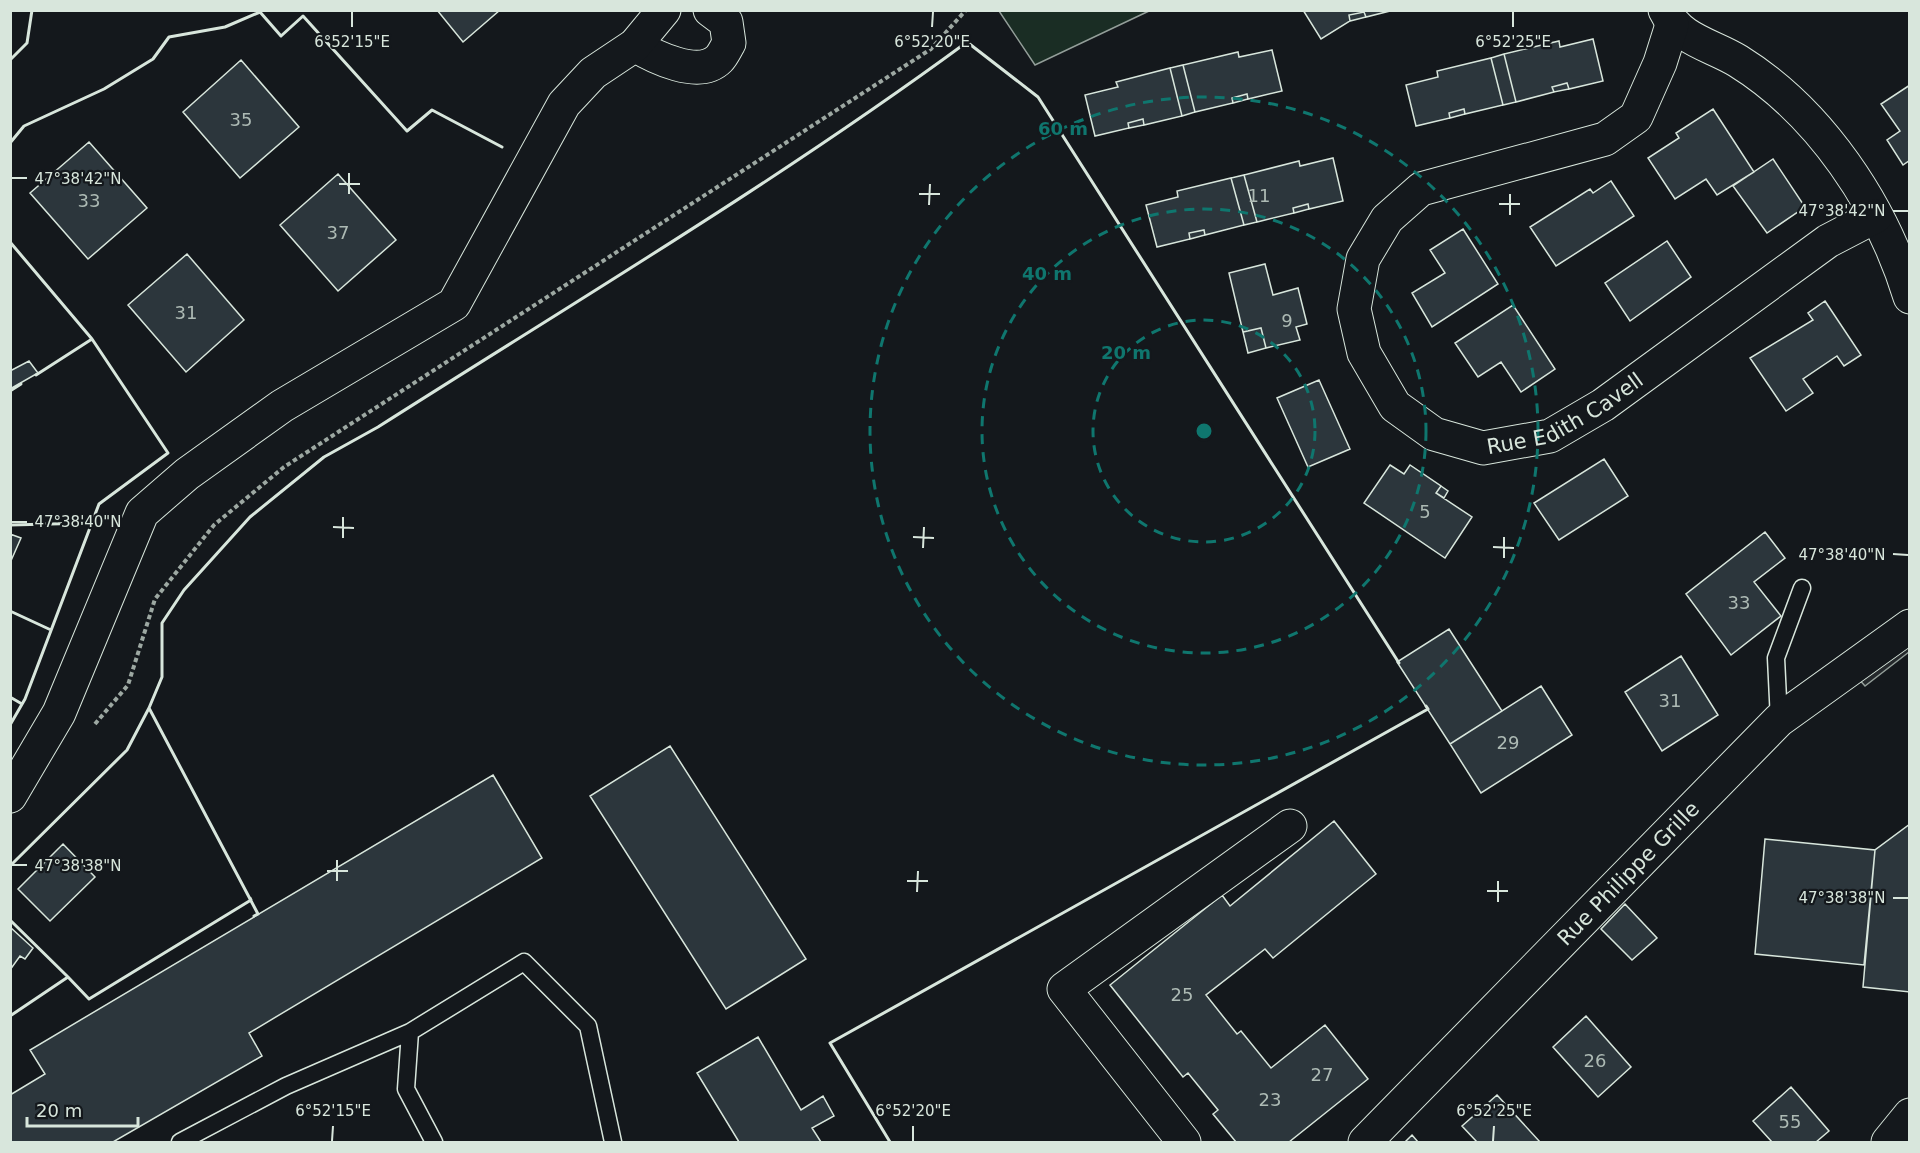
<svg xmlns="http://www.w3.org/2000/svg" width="1920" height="1153" viewBox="0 0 1920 1153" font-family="'DejaVu Sans',sans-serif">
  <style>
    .green { fill: #1a2d24; stroke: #939e99; stroke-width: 1.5 }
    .parking { fill: #24282b; stroke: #939e99; stroke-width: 1.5 }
    .building { fill: #2c363c; stroke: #d8e6dc; stroke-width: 1.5 }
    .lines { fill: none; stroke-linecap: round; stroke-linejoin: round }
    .service-casing { stroke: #d8e6dc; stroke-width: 19 }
    .minor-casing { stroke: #d8e6dc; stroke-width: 35 }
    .primary-casing { stroke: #d8e6dc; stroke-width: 35 }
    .path { stroke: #9da8a2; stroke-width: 4; stroke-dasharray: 4.5 3; stroke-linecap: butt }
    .service { stroke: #14181c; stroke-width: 16 }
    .minor { stroke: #14181c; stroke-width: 33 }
    .primary { stroke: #14181c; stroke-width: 33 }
    .wall { stroke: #d8e6dc; stroke-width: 3 }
    .ticks { fill: none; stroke: #d8e6dc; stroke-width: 2 }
    .ring { fill: none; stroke: #0f766e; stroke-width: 3; stroke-dasharray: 10 8 }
    .labels { text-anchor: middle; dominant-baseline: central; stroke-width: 4.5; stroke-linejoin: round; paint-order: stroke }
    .number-label { font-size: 18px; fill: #adbab4 }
    .street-label { font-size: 21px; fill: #d8e6dc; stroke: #14181c }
    .ticks-label { font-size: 15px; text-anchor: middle; fill: #d8e6dc; stroke: #14181c; stroke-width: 4.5; stroke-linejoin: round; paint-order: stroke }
    .centre { fill: #0f766e; stroke: #14181c; stroke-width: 3 }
    .ring-label { font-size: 18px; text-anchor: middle; font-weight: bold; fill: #0f766e; stroke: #14181c; stroke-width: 4.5; stroke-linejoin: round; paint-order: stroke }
  </style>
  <rect width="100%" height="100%" fill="#14181c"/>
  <path class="green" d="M999 11H1149L1035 65Z"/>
  <path class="parking" d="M1909 639V652L1865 686 1858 678Z"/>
  <path class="building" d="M437 10H500L463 42Z
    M1303 10H1394L1366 17 1364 12 1349 15 1350 21 1321 39Z
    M1364 12 1366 17 1350 21 1349 15Z
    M1593 39 1603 81 1569 89 1567 83 1552 87 1554 92 1516 102 1504 54 1559 41 1560 47Z
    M1272 50 1282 91 1248 99 1247 94 1232 98 1233 103 1195 112 1183 65 1238 52 1239 57Z
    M1504 54 1516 102 1503 105 1491 58Z
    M1491 58 1503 105 1465 114 1464 109 1449 113 1450 118 1416 126 1406 85 1438 77 1437 71Z
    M241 60 299 127 240 178 183 112Z
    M1183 65 1195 112 1182 116 1170 68Z
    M1170 68 1182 116 1144 125 1143 119 1128 123 1129 128 1095 136 1085 95 1118 87 1116 82Z
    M1567 83 1569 89 1554 92 1552 87Z
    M1910 85V160L1903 165 1887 140 1900 131 1881 104Z
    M1247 94 1248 99 1233 103 1232 98Z
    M1464 109 1465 114 1450 118 1449 113Z
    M1713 109 1754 172 1717 195 1706 179 1675 199 1648 158 1679 138 1676 133Z
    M1143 119 1144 125 1129 128 1128 123Z
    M89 142 147 208 88 259 30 193Z
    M1333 158 1343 201 1309 209 1308 204 1293 208 1294 213 1257 222 1244 175 1299 161 1300 166Z
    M1773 159 1805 207 1767 233 1733 186Z
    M338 174 396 240 338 291 280 225Z
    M1244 175 1257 222 1244 225 1231 178Z
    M1231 178 1244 225 1205 235 1204 230 1189 233 1190 239 1157 247 1146 205 1178 197 1177 191Z
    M1611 181 1634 216 1556 266 1530 227 1590 189 1593 193Z
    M1308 204 1309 209 1294 213 1293 208Z
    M1463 229 1498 284 1432 327 1412 293 1445 273 1430 250Z
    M1204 230 1205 235 1190 239 1189 233Z
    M1667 241 1691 277 1630 321 1605 283Z
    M187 254 244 320 186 372 128 305Z
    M1265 264 1273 295 1298 288 1307 324 1296 327 1300 340 1266 348 1261 328 1243 332 1229 273Z
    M1825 301 1861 355 1844 366 1837 356 1803 379 1813 393 1786 411 1750 358 1813 320 1808 313Z
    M1513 305 1555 369 1521 392 1501 362 1478 377 1455 343Z
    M1261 328 1266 348 1248 353 1243 332Z
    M29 361 38 373 10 389V371Z
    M1319 380 1350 449 1308 467 1277 398Z
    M1604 459 1628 496 1559 540 1534 503Z
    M1390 465 1404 474 1410 465 1441 486 1436 493 1472 517 1445 558 1364 503Z
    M1441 486 1448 491 1444 498 1436 493Z
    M1765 532 1785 558 1754 582 1781 616 1731 655 1686 594Z
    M10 534 21 538 10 563Z
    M1449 629 1502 711 1450 744 1397 662Z
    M1681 656 1718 715 1662 751 1625 692Z
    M1541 686 1572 735 1481 793 1450 744Z
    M670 746 806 959 726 1009 590 796Z
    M493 775 542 858 249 1033 262 1056 113 1142H10V1095L45 1074 30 1050Z
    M1334 821 1376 874 1273 958 1265 949 1206 995 1237 1034 1241 1031 1271 1068 1325 1025 1368 1079 1289 1142H1236L1213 1114 1218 1110 1188 1073 1183 1077 1110 985 1222 895 1230 906Z
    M1910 824V992L1863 987 1875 850Z
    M1765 839 1875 850 1864 965 1755 954Z
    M63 844 95 877 50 921 18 889Z
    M1625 904 1657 938 1632 960 1601 929Z
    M10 927 33 948 25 959 20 956 10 970Z
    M1586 1016 1631 1067 1598 1097 1553 1047Z
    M758 1037 801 1110 823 1096 834 1116 812 1128 821 1142H739L697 1073Z
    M1791 1087 1829 1131 1816 1142H1772L1753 1121Z
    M1497 1095 1540 1142H1477L1462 1126Z
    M1412 1135 1418 1142H1405Z"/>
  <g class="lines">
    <defs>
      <path id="service" d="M1779 720 1776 658 1802 588
        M180 1142 286 1086 410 1032
        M434 1142 406 1089 410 1032 524 962 588 1026 613 1142"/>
      <g id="minor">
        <path d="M1665 10C1679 40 1712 45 1738 61 1820 112 1882 205 1910 297"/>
        <path id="s1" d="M1672 25 1660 63 1636 117 1605 139 1421 189 1387 219 1363 259 1354 309 1364 353 1395 406 1434 434 1483 448 1550 436 1603 405 1828 241 1876 216"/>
        <path d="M635 45C654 57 699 79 719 59 723 55 726 48 729 43L726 22 710 10"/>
        <path d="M10 796 59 713 142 513 187 474 282 406 454 304 564 104 593 73 635 45 664 10"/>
        <path d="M1184 1142 1064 989 1290 826"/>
        <path id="s2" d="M1365 1142 1779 720 1910 626"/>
      </g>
      <path id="primary" d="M1888 1142 1910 1115"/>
    </defs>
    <use href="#service" class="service-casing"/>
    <use href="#minor" class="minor-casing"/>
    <use href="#primary" class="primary-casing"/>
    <path class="path" d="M95 724 128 685 155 599 214 525 284 467 931 49 966 10"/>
    <use href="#service" class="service"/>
    <use href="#minor" class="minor"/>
    <use href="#primary" class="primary"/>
    <path class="wall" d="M10 60 27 43 32 10
      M10 143 24 126 104 89 153 59 169 37 225 27 260 12 281 36 303 16 407 131 432 110 502 147
      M10 242 92 339 168 453 99 504 25 699 10 725
      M36 375 92 339
      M10 391 21 384
      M10 525 91 523
      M10 611 51 630
      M10 697 22 704
      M10 866 127 750 149 708 150 710
      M254 916 258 914 149 708 162 677V623L184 590 250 517 324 457 378 427C576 301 778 181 967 42L1038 97 1399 663
      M10 920 68 977 10 1016
      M68 977 89 999 251 900 250 898
      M890 1142 830 1043 1428 709 1426 706"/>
  </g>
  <path class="ticks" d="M352 27V12M932 27 933 12M1513 27V12M12 178H27M339 184H360M349 194V173M919 194H940M1499 204H1520M929 205 930 184M1893 211H1908M1510 215V194M12 522H27M333 527 354 528M913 537 934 538M343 538V517M1493 547 1514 548M923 548 924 527M1893 554 1908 555M1504 558V537M12 865H27M327 871H348M337 881V860M907 881H928M1487 891H1508M917 892 918 871M1893 898H1908M1498 902V881M332 1141 333 1126M913 1141V1126M1493 1141 1494 1126"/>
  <g class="ring">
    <circle cx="1204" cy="431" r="111"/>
    <circle cx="1204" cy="431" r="222"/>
    <circle cx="1204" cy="431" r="334"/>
  </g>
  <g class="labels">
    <g class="number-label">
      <text x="241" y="119">35</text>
      <text x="1259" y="195">11</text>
      <text x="89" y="200">33</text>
      <text x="338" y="232">37</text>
      <text x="186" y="312">31</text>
      <text x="1287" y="320">9</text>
      <text x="1425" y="511">5</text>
      <text x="1739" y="602">33</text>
      <text x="1670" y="700">31</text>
      <text x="1508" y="742">29</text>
      <text x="1182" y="994">25</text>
      <text x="1595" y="1060">26</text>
      <text x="1322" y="1074">27</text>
      <text x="1270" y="1099">23</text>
      <text x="1790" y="1121">55</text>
    </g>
    <g class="street-label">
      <text stroke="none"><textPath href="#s1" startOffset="766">Rue Edith Cavell</textPath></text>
      <text stroke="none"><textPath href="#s2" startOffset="376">Rue Philippe Grille</textPath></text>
    </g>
  </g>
  <g class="ticks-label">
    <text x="352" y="47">6°52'15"E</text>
    <text x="932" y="47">6°52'20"E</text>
    <text x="1513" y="47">6°52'25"E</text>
    <text x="78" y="184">47°38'42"N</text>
    <text x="1842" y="216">47°38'42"N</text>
    <text x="78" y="527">47°38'40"N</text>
    <text x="1842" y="560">47°38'40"N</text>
    <text x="78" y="871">47°38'38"N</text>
    <text x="1842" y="903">47°38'38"N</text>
    <text x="333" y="1116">6°52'15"E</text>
    <text x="913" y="1116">6°52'20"E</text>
    <text x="1494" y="1116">6°52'25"E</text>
  </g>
  <circle cx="1204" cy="431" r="9" class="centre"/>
  <g class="ring-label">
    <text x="1063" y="135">60 m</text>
    <text x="1047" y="280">40 m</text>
    <text x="1126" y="359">20 m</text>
  </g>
  <rect width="1920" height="1153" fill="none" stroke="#d8e6dc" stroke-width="24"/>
  <path d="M27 1117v9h111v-9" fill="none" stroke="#d8e6dc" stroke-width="3"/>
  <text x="36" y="1117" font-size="18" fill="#d8e6dc" stroke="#14181c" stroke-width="4.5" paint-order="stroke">20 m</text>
</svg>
